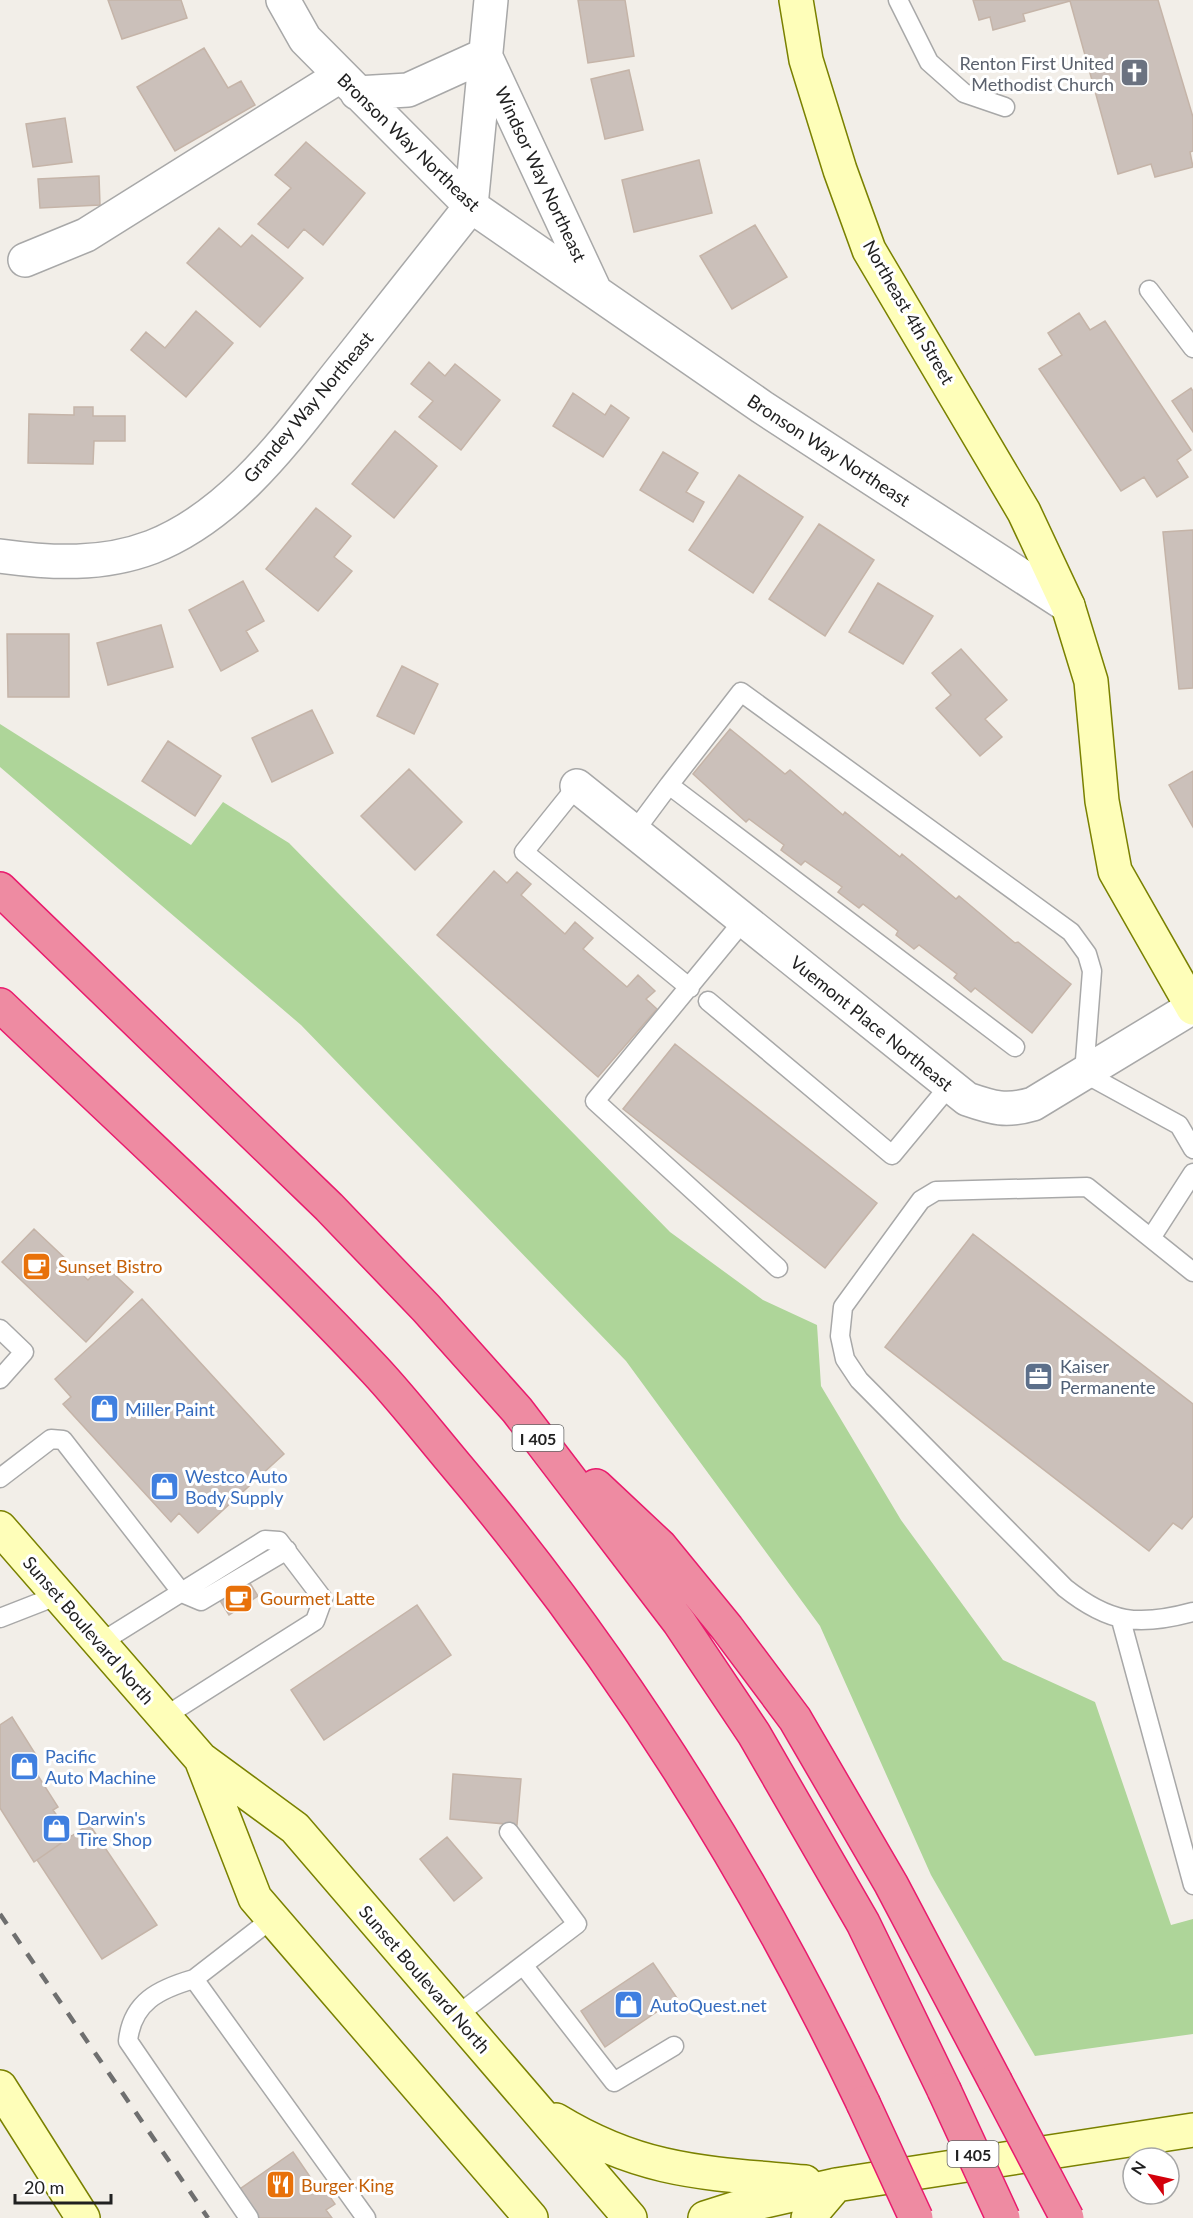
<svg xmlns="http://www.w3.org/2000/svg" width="1193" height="2218" viewBox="0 0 1193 2218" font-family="Lato,sans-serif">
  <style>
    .forest { fill: #aed599 }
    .building { fill: #cbc0ba; stroke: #c5b4a8; stroke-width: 1.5 }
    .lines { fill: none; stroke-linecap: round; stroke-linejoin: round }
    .lane-casing { stroke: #a8a8a8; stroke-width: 21 }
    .street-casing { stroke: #a8a8a8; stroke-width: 36 }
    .secondary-casing { stroke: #7a8100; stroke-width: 36 }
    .highway-casing { stroke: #e91b6d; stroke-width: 36 }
    .lane { stroke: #fff; stroke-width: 18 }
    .street { stroke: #fff; stroke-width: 33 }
    .secondary { stroke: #fefeb9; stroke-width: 33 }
    .highway { stroke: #ee8ba2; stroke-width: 33 }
    .rail { stroke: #6f6f6f; stroke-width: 4.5; stroke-dasharray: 12 12; stroke-linecap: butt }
    .highway-bridge-casing { stroke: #e91b6d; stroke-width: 36; stroke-linecap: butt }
    .highway-bridge { stroke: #ee8ba2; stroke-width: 33 }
    .labels { text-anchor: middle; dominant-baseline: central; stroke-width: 6; stroke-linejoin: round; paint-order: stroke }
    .shield { fill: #fff; stroke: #646464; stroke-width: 1.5 }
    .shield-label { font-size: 16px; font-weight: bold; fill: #212121 }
    .worship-label { font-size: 18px; fill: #5b616d; stroke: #fff; text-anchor: end }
    .street-label { font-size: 18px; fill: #212121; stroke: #fff }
    .food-label { font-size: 18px; fill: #c56008; stroke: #fff; text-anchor: start }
    .service-label { font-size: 18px; fill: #4e5e75; stroke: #fff; text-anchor: start }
    .shop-label { font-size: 18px; fill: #366cbe; stroke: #fff; text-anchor: start }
  </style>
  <rect width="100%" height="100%" fill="#f2eee8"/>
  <path class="forest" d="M0 724 191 845 223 802 289 843 670 1232 763 1300 817 1325 821 1386 901 1520 1003 1660 1095 1702 1171 1925 1193 1919V2034L1035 2056 931 1875 820 1626 626 1361 301 1025 0 767Z"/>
  <path class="building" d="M108 0H181L187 18 122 39Z
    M578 0H625L634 56 588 63Z
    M973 0H1158L1193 117V151L1190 152 1193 167 1155 177 1151 164 1118 174 1070 1 1023 14 1025 21 993 30 990 17 979 20Z
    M204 48 228 88 241 81 255 105 175 151 137 87Z
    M629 70 643 130 605 139 591 79Z
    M65 118 72 162 33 167 26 124Z
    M306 142 365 193 323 245 304 229 288 248 258 224 291 188 275 175Z
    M699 160 712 213 634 232 622 180Z
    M99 176 100 205 40 208 38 179Z
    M755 225 787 277 732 309 700 256Z
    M219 228 241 247 252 235 303 278 260 327 187 263Z
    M196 311 233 343 186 397 131 350 146 332 165 348Z
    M1079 313 1090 330 1105 321 1191 450 1177 460 1188 477 1157 497 1144 477 1121 491 1039 369 1062 355 1048 333Z
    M429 362 445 376 455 364 500 400 461 450 419 417 433 401 411 384Z
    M1191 388 1193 391V432L1172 401Z
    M573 393 605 415 611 405 629 418 603 457 553 426Z
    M74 407H93V416H125V441H94L93 464 28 463 29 414 74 415Z
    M395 431 437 466 394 518 352 484Z
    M663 452 698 473 686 492 704 502 693 522 640 490Z
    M739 475 803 517 753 593 689 550Z
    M316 508 351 536 334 557 352 571 318 611 266 569Z
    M819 524 874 560 825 636 769 599Z
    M1193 530V688L1179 689 1163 532Z
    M243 581 264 621 246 631 258 651 221 671 189 610Z
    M878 583 933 616 903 664 849 632Z
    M161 625 173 667 108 685 97 643Z
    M7 634H69V697H8Z
    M961 649 1007 700 985 719 1002 737 980 756 936 708 951 695 932 673Z
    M402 666 438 684 414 734 377 716Z
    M312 710 333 753 272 782 252 738Z
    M730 729 785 774 790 770 843 815 845 812 900 857 902 854 956 899 959 896 1015 943 1018 942 1071 984 1032 1033 975 988 971 992 954 978 957 974 919 945 914 949 896 935 898 931 863 904 859 908 838 892 842 887 805 861 801 865 781 850 784 845 749 819 746 822 693 774Z
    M168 741 221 776 195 816 142 781Z
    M409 769 462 822 415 870 361 816Z
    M1193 771V827L1169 785Z
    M494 871 507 883 517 872 531 884 521 895 565 934 575 922 593 938 583 949 627 987 638 975 655 991 646 999 657 1009 598 1077 437 935Z
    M675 1044 877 1203 825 1268 623 1109Z
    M34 1229 88 1280 103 1264 133 1292 86 1342 2 1262Z
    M973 1234 1193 1404V1516L1182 1529 1173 1523 1149 1551 885 1347Z
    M142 1299 284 1454 198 1533 179 1513 171 1522 63 1404 71 1397 55 1379Z
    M248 1580 258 1596 229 1615 219 1599Z
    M417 1605 451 1655 324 1740 291 1690Z
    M12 1717 36 1755 28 1760 58 1807 53 1810 71 1836 34 1862 0 1808V1725Z
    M453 1774 521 1779 517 1825 450 1819Z
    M89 1824 157 1925 102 1959 37 1860Z
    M447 1837 482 1878 454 1901 420 1859Z
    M653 1963 677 1998 605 2047 581 2011Z
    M293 2152 317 2187 321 2184 335 2204 326 2210 332 2218H256L237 2191Z"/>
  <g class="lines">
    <defs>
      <path id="lane" d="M898 0 929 62 964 93 1005 107
        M1149 290 1193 348
        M669 785 741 692 1071 932 1087 954 1092 971 1084 1073 1179 1125 1193 1149
        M577 786 524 852 690 988
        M634 832 669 785 1015 1047
        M744 920 595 1101 778 1268
        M708 1001 892 1155 950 1085
        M1151 1238 1193 1173
        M1193 1272 1087 1187 936 1191 921 1200 843 1307 840 1336 845 1359 859 1380 1065 1588C1109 1623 1138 1627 1193 1612
        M0 1329 24 1352 0 1379
        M0 1478 51 1439 63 1440 182 1593 201 1601 287 1550
        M0 1618 59 1595
        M1121 1620 1193 1885
        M100 1643 265 1540 279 1541 323 1599 315 1621 164 1717
        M273 1918 194 1979 366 2218
        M523 1965 614 2082 674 2046
        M194 1979C159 1989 132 2002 128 2041L249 2218
        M456 2016 577 1924 509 1832"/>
      <path id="street" d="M283 0 305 39 471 206 762 407 1068 606
        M357 93 408 90 485 55 595 291
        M471 206 491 0
        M25 260 86 235 340 76
        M0 556C52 563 102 566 152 547 238 513 294 428 350 359 390 308 431 257 471 206
        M577 786 967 1099C993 1108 1006 1112 1033 1104L1193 1007"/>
      <path id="secondary" d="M796 0 806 60 840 170 869 250 1024 512 1068 606 1091 681 1102 801 1115 871 1193 1008
        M0 1528 201 1759 295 1828 630 2218
        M201 1759 255 1898 531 2218
        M0 2087 83 2218
        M556 2120C643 2173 707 2173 805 2182
        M705 2218 743 2206 836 2185 1193 2130
        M808 2218 836 2185"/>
      <path id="highway" d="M0 889 329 1207 426 1308 517 1410 679 1622 754 1734 863 1923 944 2090
        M0 1005C126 1125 256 1243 375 1370 402 1399 427 1431 453 1462 618 1657 753 1872 863 2103
        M596 1486 660 1546 727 1628 795 1719 891 1884 995 2081"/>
    </defs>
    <use href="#lane" class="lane-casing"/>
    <use href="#street" class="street-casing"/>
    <use href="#secondary" class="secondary-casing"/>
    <use href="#highway" class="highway-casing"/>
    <use href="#lane" class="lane"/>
    <use href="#street" class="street"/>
    <use href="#secondary" class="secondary"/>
    <use href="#highway" class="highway"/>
    <path class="rail" d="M0 1914 208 2218"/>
    <defs>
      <path id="highway-bridge" d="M995 2081 1067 2218
        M944 2090 1003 2218
        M863 2103 916 2218"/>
    </defs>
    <use href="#highway-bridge" class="highway-bridge-casing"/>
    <use href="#highway-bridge" class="highway-bridge"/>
  </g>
  <defs>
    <symbol id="church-square" viewBox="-11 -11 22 22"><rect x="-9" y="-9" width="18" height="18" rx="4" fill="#6b7280" stroke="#fff"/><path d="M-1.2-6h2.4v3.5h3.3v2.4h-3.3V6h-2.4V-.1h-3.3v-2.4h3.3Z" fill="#fff"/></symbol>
    <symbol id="cafe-square" viewBox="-11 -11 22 22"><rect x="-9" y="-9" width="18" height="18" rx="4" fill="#e8710a" stroke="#fff"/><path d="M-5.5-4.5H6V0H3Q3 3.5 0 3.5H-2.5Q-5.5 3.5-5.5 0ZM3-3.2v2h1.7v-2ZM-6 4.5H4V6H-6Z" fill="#fff"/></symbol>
    <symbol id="office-square" viewBox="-11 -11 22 22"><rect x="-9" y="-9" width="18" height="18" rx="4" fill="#5c6f8a" stroke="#fff"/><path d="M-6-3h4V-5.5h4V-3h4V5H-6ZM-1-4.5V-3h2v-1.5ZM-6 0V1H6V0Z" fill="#fff"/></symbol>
    <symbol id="shop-square" viewBox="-11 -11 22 22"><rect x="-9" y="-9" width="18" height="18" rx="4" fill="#3f7fe0" stroke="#fff"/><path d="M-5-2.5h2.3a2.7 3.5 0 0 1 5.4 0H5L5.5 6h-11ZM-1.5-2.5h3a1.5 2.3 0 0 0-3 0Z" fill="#fff"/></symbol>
    <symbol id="restaurant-square" viewBox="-11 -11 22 22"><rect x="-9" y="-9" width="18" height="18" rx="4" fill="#e8710a" stroke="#fff"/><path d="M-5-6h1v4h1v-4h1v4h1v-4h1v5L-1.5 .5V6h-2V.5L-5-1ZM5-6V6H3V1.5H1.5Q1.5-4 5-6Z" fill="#fff"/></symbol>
  </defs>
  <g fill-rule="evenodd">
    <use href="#church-square" x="1118" y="56" width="33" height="33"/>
    <use href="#cafe-square" x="20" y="1250" width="33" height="33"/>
    <use href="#office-square" x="1022" y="1360" width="33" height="33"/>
    <use href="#shop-square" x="88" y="1392" width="33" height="33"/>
    <use href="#shop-square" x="148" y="1470" width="33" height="33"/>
    <use href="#cafe-square" x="222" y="1582" width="33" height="33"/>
    <use href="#shop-square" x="8" y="1750" width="33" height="33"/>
    <use href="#shop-square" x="40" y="1812" width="33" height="33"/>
    <use href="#shop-square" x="612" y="1988" width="33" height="33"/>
    <use href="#restaurant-square" x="264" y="2168" width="33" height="33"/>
  </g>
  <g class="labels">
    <g class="shield">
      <rect x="512.5" y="1425" width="51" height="26" rx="4.5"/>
      <rect x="947.5" y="2141" width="51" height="26" rx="4.5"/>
    </g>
    <g class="shield-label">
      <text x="538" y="1438">I 405</text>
      <text x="973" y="2154">I 405</text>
    </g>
    <g class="worship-label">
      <text x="1114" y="63">Renton First United<tspan x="1114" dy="21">Methodist Church</tspan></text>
    </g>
    <g class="street-label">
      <text transform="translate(409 142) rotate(44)">Bronson Way Northeast</text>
      <text transform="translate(541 174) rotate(65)">Windsor Way Northeast</text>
      <text transform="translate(909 312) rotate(60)">Northeast 4th Street</text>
      <text transform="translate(308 407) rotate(-50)">Grandey Way Northeast</text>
      <text transform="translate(829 450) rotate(33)">Bronson Way Northeast</text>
      <text transform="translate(872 1023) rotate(39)">Vuemont Place Northeast</text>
      <text transform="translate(89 1630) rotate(49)">Sunset Boulevard North</text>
      <text transform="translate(425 1979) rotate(49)">Sunset Boulevard North</text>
    </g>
    <g class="food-label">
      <text x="58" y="1266">Sunset Bistro</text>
      <text x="260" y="1598">Gourmet Latte</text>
      <text x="301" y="2185">Burger King</text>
    </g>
    <g class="service-label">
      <text x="1060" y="1366">Kaiser<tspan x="1060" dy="21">Permanente</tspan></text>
    </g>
    <g class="shop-label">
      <text x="125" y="1409">Miller Paint</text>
      <text x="185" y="1476">Westco Auto<tspan x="185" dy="21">Body Supply</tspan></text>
      <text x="45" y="1756">Pacific<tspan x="45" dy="21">Auto Machine</tspan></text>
      <text x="77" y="1818">Darwin's<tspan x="77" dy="21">Tire Shop</tspan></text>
      <text x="650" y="2005">AutoQuest.net</text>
    </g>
  </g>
  <g transform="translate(1151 2176) rotate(303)"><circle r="28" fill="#ffffff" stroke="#a6a6a6" stroke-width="1.5"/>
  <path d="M0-4.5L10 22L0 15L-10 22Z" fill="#d3000b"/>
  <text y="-9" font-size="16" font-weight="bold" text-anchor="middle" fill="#212121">N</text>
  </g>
  <path d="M15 2194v9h96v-9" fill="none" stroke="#212121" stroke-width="3"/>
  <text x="24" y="2194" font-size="18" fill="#212121" stroke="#ffffff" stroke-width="4.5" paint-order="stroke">20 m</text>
</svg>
